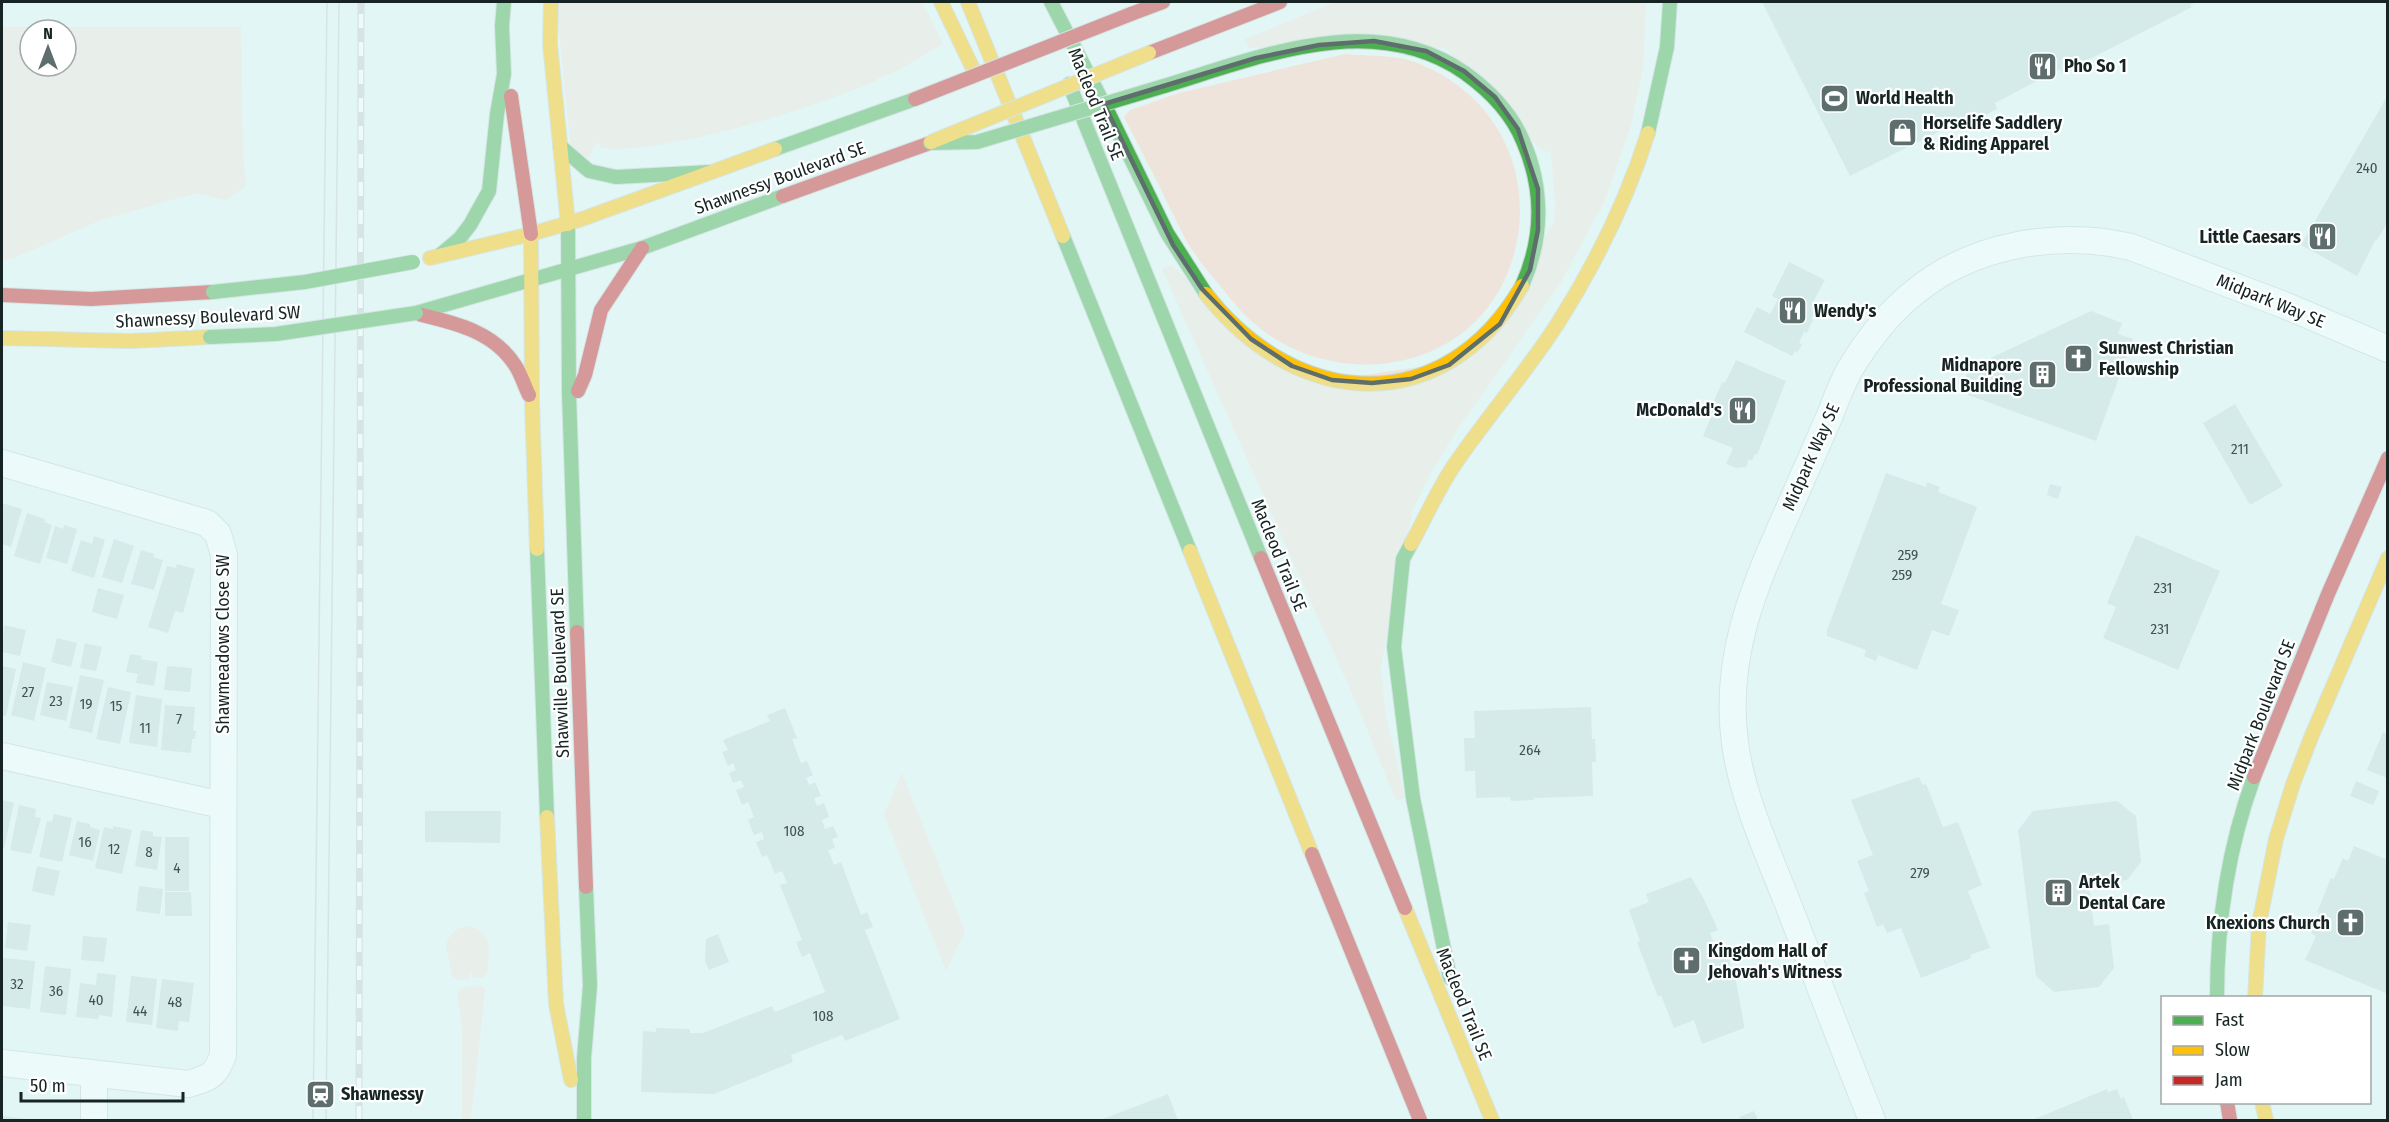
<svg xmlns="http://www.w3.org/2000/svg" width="2389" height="1122" viewBox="0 0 2389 1122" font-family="'Fira Sans Condensed',sans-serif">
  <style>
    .green { fill: #efe4db; fill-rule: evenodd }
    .building { fill: #c3dedc }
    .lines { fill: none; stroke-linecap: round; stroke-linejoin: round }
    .street-casing { stroke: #c4d3d3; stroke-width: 28 }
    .fast-casing { stroke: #c4d3d3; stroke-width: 16 }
    .slow-casing { stroke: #c4d3d3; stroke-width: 16 }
    .jam-casing { stroke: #c4d3d3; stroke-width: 16 }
    .street { stroke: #fbfefe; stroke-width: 26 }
    .fast { stroke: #4caf50; stroke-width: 14 }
    .slow { stroke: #ffc107; stroke-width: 14 }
    .jam { stroke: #c62828; stroke-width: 14 }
    .tram { stroke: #c8cece; stroke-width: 1.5 }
    .rail-casing { stroke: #c8cece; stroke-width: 7 }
    .rail { stroke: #fff; stroke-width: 4.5; stroke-dasharray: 14; stroke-linecap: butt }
    .fast-bridge-casing { stroke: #c4d3d3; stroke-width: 16; stroke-linecap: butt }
    .slow-bridge-casing { stroke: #c4d3d3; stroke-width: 16; stroke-linecap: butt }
    .jam-bridge-casing { stroke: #c4d3d3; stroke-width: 16; stroke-linecap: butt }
    .fast-bridge { stroke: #4caf50; stroke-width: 14 }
    .slow-bridge { stroke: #ffc107; stroke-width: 14 }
    .jam-bridge { stroke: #c62828; stroke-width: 14 }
    .marked { fill: none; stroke: #5d6e6c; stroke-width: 4.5; stroke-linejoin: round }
    .labels { text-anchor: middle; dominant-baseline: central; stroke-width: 4.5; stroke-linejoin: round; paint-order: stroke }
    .number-label { font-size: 15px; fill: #415251 }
    .poi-label { font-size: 18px; font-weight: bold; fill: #162423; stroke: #fff; text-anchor: start }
    .street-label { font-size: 18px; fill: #162423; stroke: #fff }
  </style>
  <rect width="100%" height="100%" fill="#e2f6f5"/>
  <path class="green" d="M556 2H922L943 44 897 71 877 79V81C816 105 756 125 691 139 661 145 630 151 600 148L601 145 595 143 590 158 571 151Z
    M1335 2H1646L1643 68 1631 125 1605 200 1560 284 1457 430 1431 472 1413 509 1381 666 1385 710 1405 798 1396 801 1358 707 1162 269 1171 265 1312 383 1471 359 1554 221 1555 201 1551 153 1540 149 1445 48H1248L1245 39Z
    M2 27H241L243 157 246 186 226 200 197 193 101 220 12 259 2 260ZM30 30H66V66H30Z
    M1345 54C1365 56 1394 55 1412 61 1453 76 1487 104 1505 143 1539 214 1514 310 1440 347 1377 379 1298 366 1247 317 1239 310 1233 301 1226 293 1216 280 1204 268 1195 254 1185 241 1179 225 1171 210 1156 179 1140 148 1124 117L1130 110 1179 93Z
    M902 773 965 931 946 971 884 814Z
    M470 926C494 933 489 953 487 973L482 978H473L472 973H469V979L458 980 452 976 446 945C450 932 457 927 470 926Z
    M481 986 485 990 471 1120H462V1025L457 994 461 988Z"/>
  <path class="building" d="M1762 2H2197L2190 5 2192 7 2062 73 2060 69 1995 103 1997 109 1958 129 1956 123 1850 176Z
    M2388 95V222L2377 240 2376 239 2357 276 2301 245Z
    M1789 262 1825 280 1813 302 1818 305 1811 319 1813 320 1807 333 1804 332 1799 343 1802 344 1798 352 1795 351 1792 356 1744 332 1757 307 1770 314 1778 299 1772 296Z
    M2091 311 2122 323 2118 334 2133 339 2096 441 1968 395 1972 385 1964 382 1969 368Z
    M1736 360 1786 381 1757 455 1755 454 1752 461 1749 459 1746 467 1736 468 1726 464 1733 448 1703 436 1711 417 1708 415 1722 382 1725 383Z
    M2235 404 2283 486 2250 505 2203 423Z
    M1886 473 1926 487 1927 482 1940 487 1938 492 1977 507 1941 604 1959 610 1949 636 1932 630 1917 670 1878 655 1876 661 1864 656 1866 650 1827 636V630Z
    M2050 484 2062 487 2058 499 2047 495Z
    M2 503 22 509 11 547 2 544Z
    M27 513 45 519 44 522 52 525 40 564 14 556Z
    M64 525 77 529 67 564 46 558 55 526 63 529Z
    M2136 535 2220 571 2178 670 2103 638 2116 607 2107 603Z
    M94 536 105 540 94 578 71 571 81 540 92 544Z
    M114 539 134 546 122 583 102 577Z
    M141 550 154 554 153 557 163 560 154 590 131 584Z
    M177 564 195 569 183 613 175 611 168 633 148 627 167 566 176 568Z
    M98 588 124 595 117 619 92 612Z
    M4 625 26 630 20 656 2 652Z
    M57 638 77 643 71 667 51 662Z
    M85 643 102 647 96 671 80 668Z
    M130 654 142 656 141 659 158 662 154 686 136 683 138 674 126 672Z
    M23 662 46 668 34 721 11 715Z
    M2 666 16 669 6 716 2 715Z
    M167 666 192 668 190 692 164 690Z
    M80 675 104 680 92 733 69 728Z
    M47 682 73 687 66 721 40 715Z
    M108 687 131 692 120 744 96 739Z
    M136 695 162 699 157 747 129 743Z
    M165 705 195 707 193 731H196L195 739H192L191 753 161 750Z
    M1591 707 1592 739H1595L1596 762H1592L1593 796 1534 798V800L1511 801 1510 797 1476 798 1475 771H1465L1464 738H1475L1474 711Z
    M785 708 797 738 792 739 801 763 807 761 813 775 806 778 809 785 815 782 821 796 814 798 817 806 824 803 829 817 822 820 825 829 833 826 838 837 832 839 835 848 828 850 834 865 841 862 861 915 867 912 873 927 865 930 900 1019 845 1041 842 1035 791 1055 793 1062 714 1094 641 1092 643 1031 656 1032V1028L690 1029V1033H703L772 1006 775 1012 825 992 810 953 802 957 796 942 802 940 780 885 787 883 782 871 775 874 767 855 762 857 756 842 764 839 762 832 754 835 748 820 754 817 748 802 742 805 736 790 744 787 741 780 733 783 729 773 736 770 733 763 728 766 722 752 728 750 723 740 770 721 767 715Z
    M2383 732 2388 734V778L2367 770Z
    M1919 777 1923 785 1926 784 1943 827 1958 822 1982 885 1968 891 1990 948 1970 955 1971 958 1921 978 1901 928 1887 933 1883 924 1877 927 1864 893 1869 891 1857 861 1873 855 1851 800Z
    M2356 781 2379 791 2373 805 2350 796Z
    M2 800 14 803 4 848 2 847Z
    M2117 801 2136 816 2141 862 2127 880 2089 885 2091 900 2098 899 2100 910 2092 911 2094 926 2109 924 2114 968 2099 987 2054 992 2036 976 2018 830 2033 811Z
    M19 805 36 809 35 817 41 818 31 854 10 850Z
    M425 811H501L500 843 425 842Z
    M54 814 72 818 62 862 39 857 47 821 52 822Z
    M77 821 90 824V827L100 830 93 861 69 855Z
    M113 826 132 830 122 874 95 868 104 827 113 829Z
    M141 830 153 832V836L162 837 157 870 135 866Z
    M165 837H189V891H165Z
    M2354 846 2388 860V994L2305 960 2316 936 2311 933 2319 913 2317 912 2331 878 2334 879 2343 858 2348 861Z
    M37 866 60 871 54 896 32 891Z
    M1691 877 1705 901 1718 930 1710 933 1718 953 1726 950 1728 957 1736 981 1744 1025V1028L1702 1044 1694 1020 1674 1028 1661 995 1658 997 1637 942 1640 941 1629 910 1649 902 1646 894Z
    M139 886 163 889 160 914 136 911Z
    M165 892H191L192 916H165Z
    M8 922 31 925 27 951 5 948Z
    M718 934 729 962 709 970 705 961 706 939Z
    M83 936 107 938 104 962 81 960Z
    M2 958 35 961 30 1009 2 1006Z
    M45 966 71 969 66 1015 40 1012Z
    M97 973 116 975 112 1017 99 1015 98 1019 76 1017 80 983 96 985Z
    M131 976 157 979 152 1025 126 1022Z
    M162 979 194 983 189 1022 179 1021 178 1031 156 1028Z
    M2107 1089 2108 1092 2117 1089 2121 1099 2124 1097 2133 1120H2032Z
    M1168 1094 1178 1120H1100Z
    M1754 1111 1758 1120H1741L1739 1117Z
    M3 1116 27 1119V1120H3Z"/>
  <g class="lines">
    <defs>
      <path id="street" d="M2 463 207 523 218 534 224 555 223 1055C215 1077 209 1078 188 1084L2 1063
        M2 756 222 805
        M94 1074V1120
        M1872 1120C1843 1048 1816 976 1788 904 1768 853 1742 797 1735 743 1723 653 1756 583 1791 504 1804 474 1817 445 1830 415 1836 400 1842 383 1850 369 1867 341 1890 311 1916 291 1974 244 2059 230 2131 247L2284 305 2388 349"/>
      <path id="fast" d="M1051 2 1110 116 1167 233 1206 294
        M1069 84 1261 558
        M1164 86C1260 57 1373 9 1465 73 1490 91 1511 112 1523 141 1544 189 1543 239 1522 286
        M1648 133 1667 47 1670 2
        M560 146 589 171 616 177 710 172
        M775 149 915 99
        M568 224 569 393 577 632
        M1063 236 1190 551
        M440 255 460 238 470 225 489 191 497 114 504 74 502 26 504 2
        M416 313 642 248 783 196
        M1411 544 1403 559 1394 647 1413 798 1450 978
        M537 549 547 817
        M2217 998C2217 923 2228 848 2254 777
        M584 1120V1058L590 986 586 887"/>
      <path id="slow" d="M551 2 550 44 568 224
        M941 2 975 73
        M968 2 1063 236
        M531 234 532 402 537 549
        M430 258 531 234 582 219 775 149
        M1206 294C1296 410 1444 420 1522 286
        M2 338 131 341 210 337
        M1411 544C1425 519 1437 491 1453 467 1486 418 1526 373 1558 323 1596 263 1627 200 1648 133
        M1190 551 1312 854
        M547 817 556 1004 571 1080
        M1405 908 1492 1120
        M2255 998 2259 924 2276 839 2293 784 2312 735 2388 558
        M2262 1102 2266 1120"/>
      <path id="jam" d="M1131 14 1163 2
        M1149 53 1280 2
        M511 96 531 234
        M783 196 930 143
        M2 295 91 299 213 292
        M418 314C455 323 493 331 515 365 521 374 524 385 529 395
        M578 391 585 375 601 310 642 248
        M1261 558 1405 908
        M577 632 586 887
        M2254 777 2328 594 2388 458
        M1312 854 1420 1120
        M2227 1102 2230 1120"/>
    </defs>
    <use href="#street" class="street-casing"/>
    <use href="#fast" class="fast-casing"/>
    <use href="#slow" class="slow-casing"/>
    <use href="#jam" class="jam-casing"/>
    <use href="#street" class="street"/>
    <use href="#fast" class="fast"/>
    <use href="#slow" class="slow"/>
    <use href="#jam" class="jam"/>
    <path class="tram" d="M313 1120 327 2
      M326 1120 339 2"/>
    <defs>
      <path id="rail" d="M359 1120 361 2"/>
    </defs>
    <use href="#rail" class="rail-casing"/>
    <use href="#rail" class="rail"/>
    <defs>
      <path id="fast-bridge" d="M930 143 977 142 1164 86
        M213 292 305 282 413 262
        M210 337 276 334 416 313"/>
      <path id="slow-bridge" d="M931 142 1149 53"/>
      <path id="jam-bridge" d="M915 99 1131 14"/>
    </defs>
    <use href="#fast-bridge" class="fast-bridge-casing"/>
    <use href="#slow-bridge" class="slow-bridge-casing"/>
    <use href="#jam-bridge" class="jam-bridge-casing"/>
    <use href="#fast-bridge" class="fast-bridge"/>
    <use href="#slow-bridge" class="slow-bridge"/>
    <use href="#jam-bridge" class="jam-bridge"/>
  </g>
  <path d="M0 0H2389V1122H0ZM1374 41 1426 51 1464 71 1495 97 1518 129 1538 189V230L1530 270 1500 324 1449 365 1411 379 1372 383 1332 380 1292 366 1251 339 1202 289 1173 245 1104 104 1256 58 1319 45Z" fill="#e2f6f5" fill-opacity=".55" fill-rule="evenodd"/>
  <path class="marked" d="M1374 41 1426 51 1464 71 1495 97 1518 129 1538 189V230L1530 270 1500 324 1449 365 1411 379 1372 383 1332 380 1292 366 1251 339 1202 289 1173 245 1104 104 1256 58 1319 45Z"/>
  <defs>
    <symbol id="restaurant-square" viewBox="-11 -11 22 22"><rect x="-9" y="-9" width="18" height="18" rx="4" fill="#5d6e6c" stroke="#fff"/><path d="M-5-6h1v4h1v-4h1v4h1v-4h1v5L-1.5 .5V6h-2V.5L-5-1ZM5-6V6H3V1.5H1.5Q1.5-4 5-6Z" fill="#fff"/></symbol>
    <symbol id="stadium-square" viewBox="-11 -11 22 22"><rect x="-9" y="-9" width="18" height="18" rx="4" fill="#5d6e6c" stroke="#fff"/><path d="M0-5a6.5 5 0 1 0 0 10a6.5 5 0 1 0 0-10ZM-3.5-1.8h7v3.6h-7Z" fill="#fff"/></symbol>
    <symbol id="shop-square" viewBox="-11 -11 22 22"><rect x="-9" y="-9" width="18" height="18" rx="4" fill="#5d6e6c" stroke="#fff"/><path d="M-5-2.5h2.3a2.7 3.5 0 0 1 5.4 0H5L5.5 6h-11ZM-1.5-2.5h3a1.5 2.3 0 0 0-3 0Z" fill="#fff"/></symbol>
    <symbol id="church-square" viewBox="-11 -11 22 22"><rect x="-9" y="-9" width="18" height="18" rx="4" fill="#5d6e6c" stroke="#fff"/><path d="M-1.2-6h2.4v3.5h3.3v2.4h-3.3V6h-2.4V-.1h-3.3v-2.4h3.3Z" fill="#fff"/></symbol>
    <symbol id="building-square" viewBox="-11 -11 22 22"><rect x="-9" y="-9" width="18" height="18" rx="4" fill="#5d6e6c" stroke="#fff"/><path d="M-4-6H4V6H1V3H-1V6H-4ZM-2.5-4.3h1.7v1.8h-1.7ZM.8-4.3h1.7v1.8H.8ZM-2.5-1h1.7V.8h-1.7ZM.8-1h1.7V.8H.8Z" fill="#fff"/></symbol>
    <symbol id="station-square" viewBox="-11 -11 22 22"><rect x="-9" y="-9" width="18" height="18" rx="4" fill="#5d6e6c" stroke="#fff"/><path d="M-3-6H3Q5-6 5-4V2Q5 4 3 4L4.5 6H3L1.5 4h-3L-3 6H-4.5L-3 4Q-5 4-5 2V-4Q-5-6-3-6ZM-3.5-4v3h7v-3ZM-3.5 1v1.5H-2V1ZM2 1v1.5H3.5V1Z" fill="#fff"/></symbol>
  </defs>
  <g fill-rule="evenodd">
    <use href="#restaurant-square" x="2026" y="50" width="33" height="33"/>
    <use href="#stadium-square" x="1818" y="82" width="33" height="33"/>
    <use href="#shop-square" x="1886" y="116" width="33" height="33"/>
    <use href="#restaurant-square" x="2306" y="220" width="33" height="33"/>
    <use href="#restaurant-square" x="1776" y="294" width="33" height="33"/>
    <use href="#church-square" x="2062" y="342" width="33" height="33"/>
    <use href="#building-square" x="2026" y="358" width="33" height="33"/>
    <use href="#restaurant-square" x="1726" y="394" width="33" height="33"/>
    <use href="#building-square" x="2042" y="876" width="33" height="33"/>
    <use href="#church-square" x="2334" y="906" width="33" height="33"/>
    <use href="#church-square" x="1670" y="944" width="33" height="33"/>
    <use href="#station-square" x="304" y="1078" width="33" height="33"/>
  </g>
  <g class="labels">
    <g class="number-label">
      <text x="2367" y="168">240</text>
      <text x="2240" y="449">211</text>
      <text x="1908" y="555">259</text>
      <text x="1902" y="575">259</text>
      <text x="2163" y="588">231</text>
      <text x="2160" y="629">231</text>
      <text x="28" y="692">27</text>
      <text x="56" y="701">23</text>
      <text x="86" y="704">19</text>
      <text x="116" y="706">15</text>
      <text x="179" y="719">7</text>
      <text x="145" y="728">11</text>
      <text x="1530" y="750">264</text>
      <text x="794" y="831">108</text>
      <text x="85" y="842">16</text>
      <text x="114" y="849">12</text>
      <text x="149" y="852">8</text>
      <text x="177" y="868">4</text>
      <text x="1920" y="873">279</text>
      <text x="17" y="984">32</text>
      <text x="56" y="991">36</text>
      <text x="96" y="1000">40</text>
      <text x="175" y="1002">48</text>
      <text x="140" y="1011">44</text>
      <text x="823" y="1016">108</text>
    </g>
    <g class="poi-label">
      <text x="2064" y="66">Pho So 1</text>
      <text x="1856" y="98">World Health</text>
      <text x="1923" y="123">Horselife Saddlery<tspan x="1923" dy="21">&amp; Riding Apparel</tspan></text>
      <text x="2301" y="237" text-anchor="end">Little Caesars</text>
      <text x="1814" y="311">Wendy's</text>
      <text x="2099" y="348">Sunwest Christian<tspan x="2099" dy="21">Fellowship</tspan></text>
      <text x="2022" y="365" text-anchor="end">Midnapore<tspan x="2022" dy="21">Professional Building</tspan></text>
      <text x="1722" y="410" text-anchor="end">McDonald's</text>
      <text x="2079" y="882">Artek<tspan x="2079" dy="21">Dental Care</tspan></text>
      <text x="2330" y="923" text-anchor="end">Knexions Church</text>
      <text x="1708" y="951">Kingdom Hall of<tspan x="1708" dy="21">Jehovah's Witness</tspan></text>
      <text x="341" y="1094">Shawnessy</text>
    </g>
    <g class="street-label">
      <text transform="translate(1096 104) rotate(68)">Macleod Trail SE</text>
      <text transform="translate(780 178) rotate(-20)">Shawnessy Boulevard SE</text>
      <text transform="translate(2271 301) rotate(22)">Midpark Way SE</text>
      <text transform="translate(208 317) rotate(-3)">Shawnessy Boulevard SW</text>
      <text transform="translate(1811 457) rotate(-66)">Midpark Way SE</text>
      <text transform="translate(1279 555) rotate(68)">Macleod Trail SE</text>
      <text transform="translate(223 644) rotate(-90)">Shawmeadows Close SW</text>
      <text transform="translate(560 673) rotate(-92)">Shawville Boulevard SE</text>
      <text transform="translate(2261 715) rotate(-69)">Midpark Boulevard SE</text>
      <text transform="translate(1464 1004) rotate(68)">Macleod Trail SE</text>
    </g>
  </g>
  <rect width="2389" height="1122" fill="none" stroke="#162423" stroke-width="6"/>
  <rect x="2161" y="996" width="210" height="108" fill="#ffffff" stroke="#a2a7a7" stroke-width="1.5"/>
  <rect x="2173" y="1016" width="30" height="9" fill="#4caf50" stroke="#a2a7a7" stroke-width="1.5"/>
  <text x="2215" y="1026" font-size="18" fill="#162423">Fast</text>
  <rect x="2173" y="1046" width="30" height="9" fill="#ffc107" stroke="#a2a7a7" stroke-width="1.5"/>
  <text x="2215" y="1056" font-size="18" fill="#162423">Slow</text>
  <rect x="2173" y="1076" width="30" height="9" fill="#c62828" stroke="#a2a7a7" stroke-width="1.5"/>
  <text x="2215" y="1086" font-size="18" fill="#162423">Jam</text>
  <g transform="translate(48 48)"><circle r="28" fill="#ffffff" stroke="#a2a7a7" stroke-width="1.5"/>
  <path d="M0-4.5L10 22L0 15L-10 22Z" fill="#5d6e6c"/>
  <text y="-9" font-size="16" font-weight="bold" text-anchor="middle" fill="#162423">N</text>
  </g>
  <path d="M21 1092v9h162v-9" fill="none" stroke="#162423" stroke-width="3"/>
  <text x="30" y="1092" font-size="18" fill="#162423" stroke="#ffffff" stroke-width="4.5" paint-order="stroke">50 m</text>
</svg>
